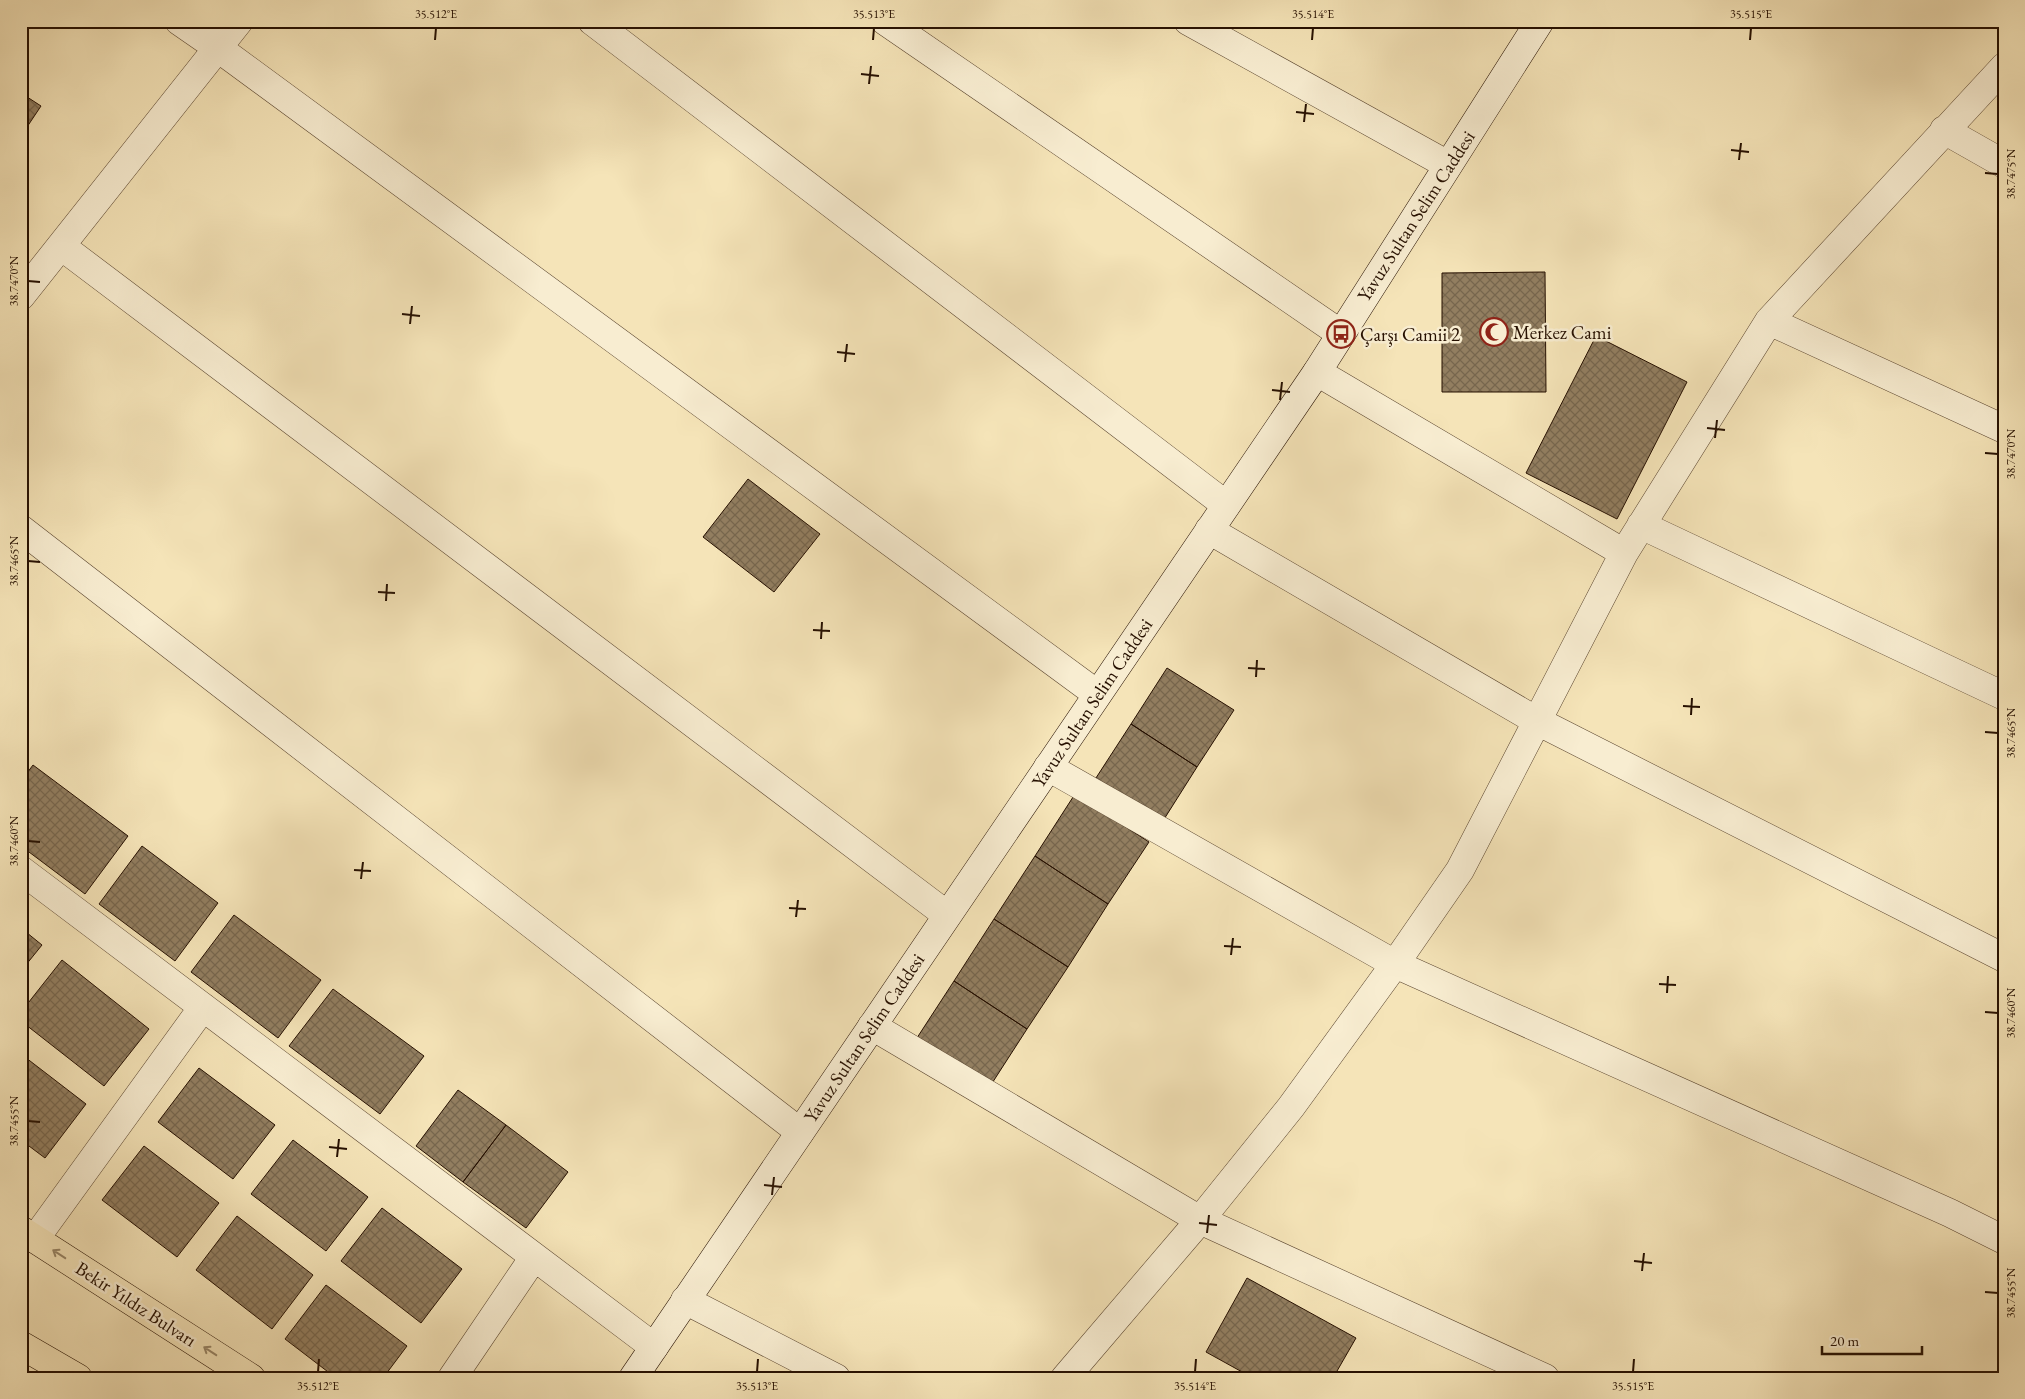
<svg xmlns="http://www.w3.org/2000/svg" width="2025" height="1399" viewBox="0 0 2025 1399" font-family="'EB Garamond',serif">
  <style>
    .building { fill: url(#building-cross-hatch); stroke: #261001 }
    .lines { fill: none; stroke-linecap: round; stroke-linejoin: round }
    .minor-casing { stroke: #5a452f; stroke-width: 29 }
    .secondary-casing { stroke: #261001; stroke-width: 29 }
    .primary-casing { stroke: #261001; stroke-width: 29 }
    .minor { stroke: #f8edd1; stroke-width: 28 }
    .secondary { stroke: #f8edd1; stroke-width: 28 }
    .primary { stroke: #f5e4b8; stroke-width: 28 }
    .oneway { stroke: #988566 }
    .ticks { fill: none; stroke: #261001; stroke-width: 2 }
    .labels { text-anchor: middle; dominant-baseline: central; stroke-width: 5; stroke-linejoin: round; paint-order: stroke }
    .street-label { font-size: 19px; fill: #261001; stroke: #f8edd1 }
    .poi-label { font-size: 19px; fill: #261001; stroke: #f8edd1; text-anchor: start }
    .neatline { fill: none; stroke: #261001; stroke-width: 2 }
    .ticks-label { font-size: 12px; text-anchor: middle; fill: #261001 }
  </style>
  <defs>
    <pattern id="building-cross-hatch" width="8" height="8" patternUnits="userSpaceOnUse" patternTransform="scale(1.25)"><rect width="8" height="8" fill="#927e60"/><path d="M0 0l8 8M0 8l8-8" fill="none" stroke="#77664d"/></pattern>
  </defs>
  <rect width="100%" height="100%" fill="#f5e4b8"/>
  <filter id="stains"><feTurbulence type="fractalNoise" baseFrequency=".004" numOctaves="4"/><feColorMatrix values="0 0 0 0 .2 0 0 0 0 .09 0 0 0 0 .02 0 0 0 .5 -.17"/></filter>
  <radialGradient id="worn" r=".72"><stop offset=".6" stop-color="#630" stop-opacity="0"/><stop offset="1" stop-color="#630" stop-opacity=".3"/></radialGradient>
  <path class="building" d="M21 93 41 106 21 136Z
    M1545 272 1546 392H1442V273Z
    M1596 336 1687 382 1617 519 1526 473Z
    M748 479 820 534 774 592 703 537Z
    M1167 668 1234 710 1197 767 1131 724Z
    M1131 724 1197 767 1161 824 1094 781Z
    M33 765 128 836 85 894 21 846V781Z
    M1075 794 1149 842 1108 904 1035 856Z
    M142 846 218 903 175 961 99 904Z
    M1035 856 1108 904 1068 967 994 919Z
    M234 915 321 980 278 1038 191 972Z
    M994 919 1068 967 1027 1029 954 981Z
    M21 928 42 945 21 971Z
    M62 960 149 1029 104 1086 21 1021V1012Z
    M954 981 1027 1029 987 1091 913 1044Z
    M333 989 424 1056 380 1114 289 1046Z
    M21 1054 86 1104 45 1158 21 1140Z
    M199 1068 275 1125 233 1179 158 1122Z
    M458 1090 506 1125 463 1182 416 1146Z
    M506 1125 568 1172 526 1228 463 1182Z
    M293 1140 368 1197 326 1251 251 1194Z
    M144 1146 219 1203 177 1257 102 1200Z
    M382 1208 462 1269 421 1323 341 1261Z
    M237 1216 313 1275 272 1329 196 1270Z
    M1247 1278 1356 1338 1333 1378H1253L1206 1352Z
    M326 1285 407 1346 383 1378H336L285 1339Z"/>
  <g class="lines">
    <defs>
      <path id="minor" d="M179 21 218 48 1097 694
        M592 21 1226 505
        M885 21 1341 334
        M1188 21 1448 165
        M1944 130 2004 164
        M61 246 947 915
        M21 296 239 21
        M1769 321 2004 429
        M1317 372 1624 553
        M1641 525 2004 696
        M21 529 800 1132
        M1209 530 1537 721 2004 958
        M1048 767 1395 964 1950 1213 2004 1240
        M21 870 654 1347
        M872 1026 1200 1220 1545 1378
        M35 1239 203 1007
        M685 1300 836 1378
        M452 1378 534 1257
        M1065 1378 1200 1220 1291 1107 1395 964 1460 870 1624 553 1769 321 2004 67"/>
      <path id="secondary" d="M633 1378 1317 372 1540 21"/>
      <path id="primary" d="M21 1230 251 1378
        M21 1345 78 1378"/>
    </defs>
    <use href="#minor" class="minor-casing"/>
    <use href="#secondary" class="secondary-casing"/>
    <use href="#primary" class="primary-casing"/>
    <use href="#minor" class="minor"/>
    <use href="#secondary" class="secondary"/>
    <use href="#primary" class="primary"/>
  </g>
  <defs><path id="oneway-shaft" d="M-6 0H5M1.5-3L5.5 0L1.5 3" fill="none" stroke-width="1.6" stroke-linecap="round" stroke-linejoin="round" transform="scale(1.25)"/></defs>
  <g class="oneway">
    <use href="#oneway-shaft" transform="translate(59 1254) rotate(-147)"/>
    <use href="#oneway-shaft" transform="translate(210 1351) rotate(-147)"/>
  </g>
  <path class="ticks" d="M435 40 436 28M873 40 874 28M1312 40 1313 28M1750 40 1751 28M861 74 879 76M869 84 871 66M1296 112 1314 114M1304 122 1306 104M1731 150 1749 152M1739 160 1741 143M1985 173 1998 174M28 281 40 282M402 314 420 316M410 324 412 306M837 352 855 354M845 362 847 344M1272 390 1290 392M1280 400 1282 382M1707 428 1725 430M1715 438 1717 420M1985 453 1998 454M28 561 40 562M378 592 395 593M386 601 387 584M813 630 830 631M821 639 822 622M1248 668 1265 669M1256 677 1257 660M1683 706 1700 707M1691 715 1692 698M1985 732 1998 733M28 841 40 842M354 870 371 871M361 879 363 862M789 908 806 909M796 917 798 900M1224 946 1241 947M1231 955 1233 938M1659 984 1676 985M1667 993 1668 976M1985 1012 1998 1013M28 1121 40 1122M329 1147 347 1149M337 1157 339 1139M764 1185 782 1187M772 1195 774 1177M1199 1223 1217 1225M1207 1233 1209 1215M1634 1261 1652 1263M1642 1271 1644 1253M1985 1292 1998 1293M318 1372 319 1359M757 1372 758 1359M1195 1372 1196 1359M1633 1372 1634 1359"/>
  <defs>
    <symbol id="mosque-ring" viewBox="-11 -11 22 22"><circle r="9.5" fill="#f8edd1" stroke="#8f2418" stroke-width="1.5"/><path d="M3.5-4.9A6 6 0 1 0 3.5 4.9A5 5 0 1 1 3.5-4.9Z" fill="#8f2418"/></symbol>
    <symbol id="bus-ring" viewBox="-11 -11 22 22"><circle r="9.5" fill="#f8edd1" stroke="#8f2418" stroke-width="1.5"/><path d="M-5-6H5V4H4V6H2V4H-2V6H-4V4H-5ZM-3.5-4V0h7V-4ZM-3.5 1.2v1.5H-2V1.2ZM2 1.2v1.5H3.5V1.2Z" fill="#8f2418"/></symbol>
  </defs>
  <g fill-rule="evenodd">
    <use href="#mosque-ring" x="1478" y="316" width="32" height="32"/>
    <use href="#bus-ring" x="1325" y="318" width="32" height="32"/>
  </g>
  <g class="labels">
    <g class="street-label">
      <text transform="translate(1416 216) rotate(-57)">Yavuz Sultan Selim Caddesi</text>
      <text transform="translate(1092 703) rotate(-56)">Yavuz Sultan Selim Caddesi</text>
      <text transform="translate(864 1038) rotate(-56)">Yavuz Sultan Selim Caddesi</text>
      <text transform="translate(136 1304) rotate(33)">Bekir Yıldız Bulvarı</text>
    </g>
    <g class="poi-label">
      <text x="1513" y="332">Merkez Cami</text>
      <text x="1360" y="334">Çarşı Camii 2</text>
    </g>
  </g>
  <rect width="2025" height="1399" fill="none" stroke="#f5e4b8" stroke-width="55"/>
  <path d="M1822 1346v8h100v-8" fill="none" stroke="#261001" stroke-width="2.5"/>
  <text x="1830" y="1346" font-size="15" fill="#261001" stroke="#f8edd1" stroke-width="4" paint-order="stroke">20 m</text>
  <rect x="28" y="28" width="1970" height="1344" class="neatline"/>
  <g class="ticks-label">
    <text x="436" y="18">35.512°E</text>
    <text x="874" y="18">35.513°E</text>
    <text x="1313" y="18">35.514°E</text>
    <text x="1751" y="18">35.515°E</text>
    <text transform="translate(2011 174) rotate(-90)" y="4">38.7475°N</text>
    <text transform="translate(14 281) rotate(-90)" y="4">38.7470°N</text>
    <text transform="translate(2011 454) rotate(-90)" y="4">38.7470°N</text>
    <text transform="translate(14 561) rotate(-90)" y="4">38.7465°N</text>
    <text transform="translate(2011 733) rotate(-90)" y="4">38.7465°N</text>
    <text transform="translate(14 841) rotate(-90)" y="4">38.7460°N</text>
    <text transform="translate(2011 1013) rotate(-90)" y="4">38.7460°N</text>
    <text transform="translate(14 1121) rotate(-90)" y="4">38.7455°N</text>
    <text transform="translate(2011 1293) rotate(-90)" y="4">38.7455°N</text>
    <text x="318" y="1390">35.512°E</text>
    <text x="757" y="1390">35.513°E</text>
    <text x="1195" y="1390">35.514°E</text>
    <text x="1633" y="1390">35.515°E</text>
  </g>
  <rect width="100%" height="100%" filter="url(#stains)"/>
  <rect width="100%" height="100%" fill="url(#worn)"/>
</svg>
